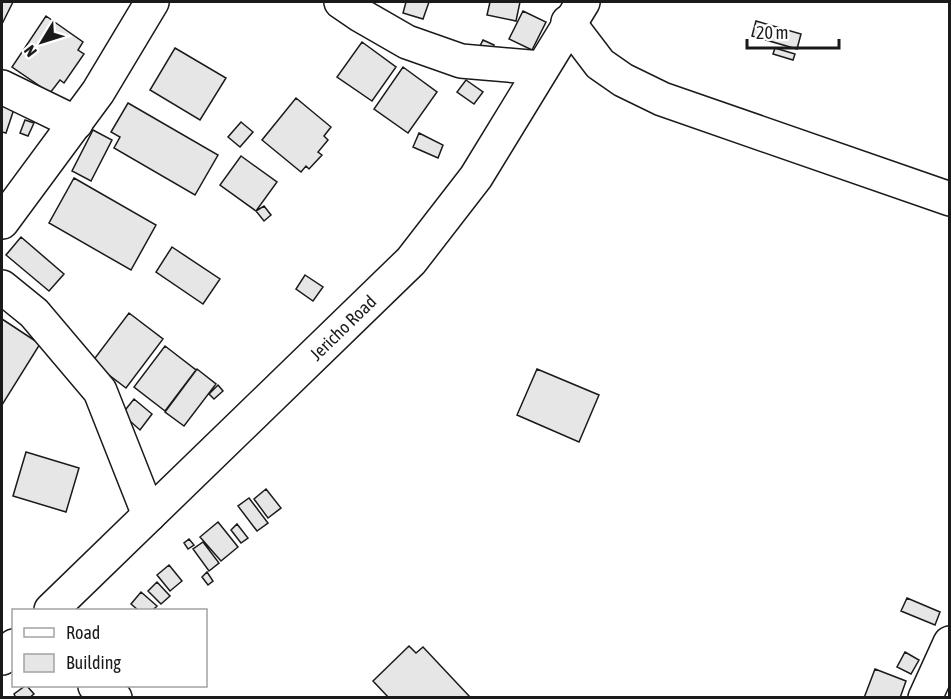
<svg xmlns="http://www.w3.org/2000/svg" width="951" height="699" viewBox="0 0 951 699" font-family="'Asap Condensed',sans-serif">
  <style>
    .building { fill: #e6e6e6; stroke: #1a1a1a; stroke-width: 1.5 }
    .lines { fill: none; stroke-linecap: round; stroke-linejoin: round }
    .minor-casing { stroke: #1a1a1a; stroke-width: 36 }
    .minor { stroke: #fff; stroke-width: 33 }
    .labels { text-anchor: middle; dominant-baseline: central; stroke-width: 4.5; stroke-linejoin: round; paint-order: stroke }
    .street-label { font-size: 18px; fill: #1a1a1a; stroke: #fff }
  </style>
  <rect width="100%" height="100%" fill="#fff"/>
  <path class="building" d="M2 2H13L2 24Z
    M406 2H429L423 19 403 13Z
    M490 2H520L516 21 487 15Z
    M523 11 546 22 532 50 509 39Z
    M46 16 83 42 78 50 84 54 64 83 60 80 50 93 12 67Z
    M756 21 801 34 797 49 752 36Z
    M483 40 494 45 490 56 478 50Z
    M362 42 396 67 372 101 337 77Z
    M175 48 226 78 200 120 150 90Z
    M775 48 795 54 793 60 773 54Z
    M403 67 437 92 408 133 374 109Z
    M466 80 483 92 474 104 457 92Z
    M296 98 331 127 324 136 328 140 318 152 322 155 309 169 306 166 301 172 262 140Z
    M128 103 218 155 195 195 114 148 120 137 111 132Z
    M2 105 14 109 6 133 2 132Z
    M25 120 34 123 28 136 20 133Z
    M241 122 253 132 240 147 228 137Z
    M93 130 112 140 91 181 72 171Z
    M419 133 443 145 438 158 413 147Z
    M241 156 277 182 256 211 220 185Z
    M74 178 156 225 131 270 49 223Z
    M264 206 271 215 264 221 256 211Z
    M21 237 64 274 49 291 6 255Z
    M172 247 220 279 203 304 156 272Z
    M305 275 323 287 313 301 296 289Z
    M129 313 163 339 126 388 92 362Z
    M2 319 40 344 2 405Z
    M165 346 196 370 165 411 134 387Z
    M197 369 216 384 184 426 165 412Z
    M537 369 599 395 579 442 517 415Z
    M218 385 223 391 214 399 209 394Z
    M134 399 152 414 140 430 122 414Z
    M26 452 79 468 66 512 13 496Z
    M266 489 281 508 268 518 254 499Z
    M249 498 268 523 257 531 238 506Z
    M218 522 238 547 221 561 200 537Z
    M237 524 248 538 241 543 231 530Z
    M189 539 194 545 188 549 184 543Z
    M203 542 219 563 209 571 193 549Z
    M169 565 182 581 170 591 157 575Z
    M207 572 213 581 208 585 202 577Z
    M157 582 170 596 161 604 148 591Z
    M141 592 157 606 153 610H138L131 604Z
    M907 598 940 612 935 625 901 611Z
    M409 646 416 653 423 647 470 697 389 698 373 681Z
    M905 652 919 660 911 674 897 667Z
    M875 669 906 681 900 698H864Z
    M25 686H27L34 694 29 698H16L14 694Z"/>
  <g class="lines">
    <defs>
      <g id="minor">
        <path d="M341 2 360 15 407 42 461 61 541 68"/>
        <path d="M568 22 600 64 623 80 662 99 950 199"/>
        <path d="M2 87 76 123"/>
        <path d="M2 222 98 92 152 2"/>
        <path d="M2 287 34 313 100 391 149 515"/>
        <path id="s1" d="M51 610 411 261 476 177 583 2"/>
        <path d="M2 658 14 646"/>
        <path d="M95 686 115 698"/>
        <path d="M925 698 950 643"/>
      </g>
    </defs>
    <use href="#minor" class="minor-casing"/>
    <use href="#minor" class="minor"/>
  </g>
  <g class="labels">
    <g class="street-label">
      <text stroke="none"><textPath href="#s1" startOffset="406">Jericho Road</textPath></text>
    </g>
  </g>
  <rect width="951" height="699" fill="none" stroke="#1a1a1a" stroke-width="6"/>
  <rect x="12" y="609" width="195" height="78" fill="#ffffff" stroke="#a3a3a3" stroke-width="1.5"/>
  <rect x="24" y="628" width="30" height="9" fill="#ffffff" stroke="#a3a3a3" stroke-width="1.5"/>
  <text x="66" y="639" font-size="18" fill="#1a1a1a">Road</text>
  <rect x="24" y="654" width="30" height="18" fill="#e6e6e6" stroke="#a3a3a3" stroke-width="1.5"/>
  <text x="66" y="669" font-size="18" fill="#1a1a1a">Building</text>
  <g transform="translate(42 42) rotate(232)" stroke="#ffffff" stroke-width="4.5" paint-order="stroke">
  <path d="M0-4.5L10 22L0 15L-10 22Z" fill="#1a1a1a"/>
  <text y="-9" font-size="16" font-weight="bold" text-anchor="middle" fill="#1a1a1a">N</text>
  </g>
  <path d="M747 39v9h92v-9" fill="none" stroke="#1a1a1a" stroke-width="3"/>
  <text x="756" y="39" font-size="18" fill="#1a1a1a" stroke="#ffffff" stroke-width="4.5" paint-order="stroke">20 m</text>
</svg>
